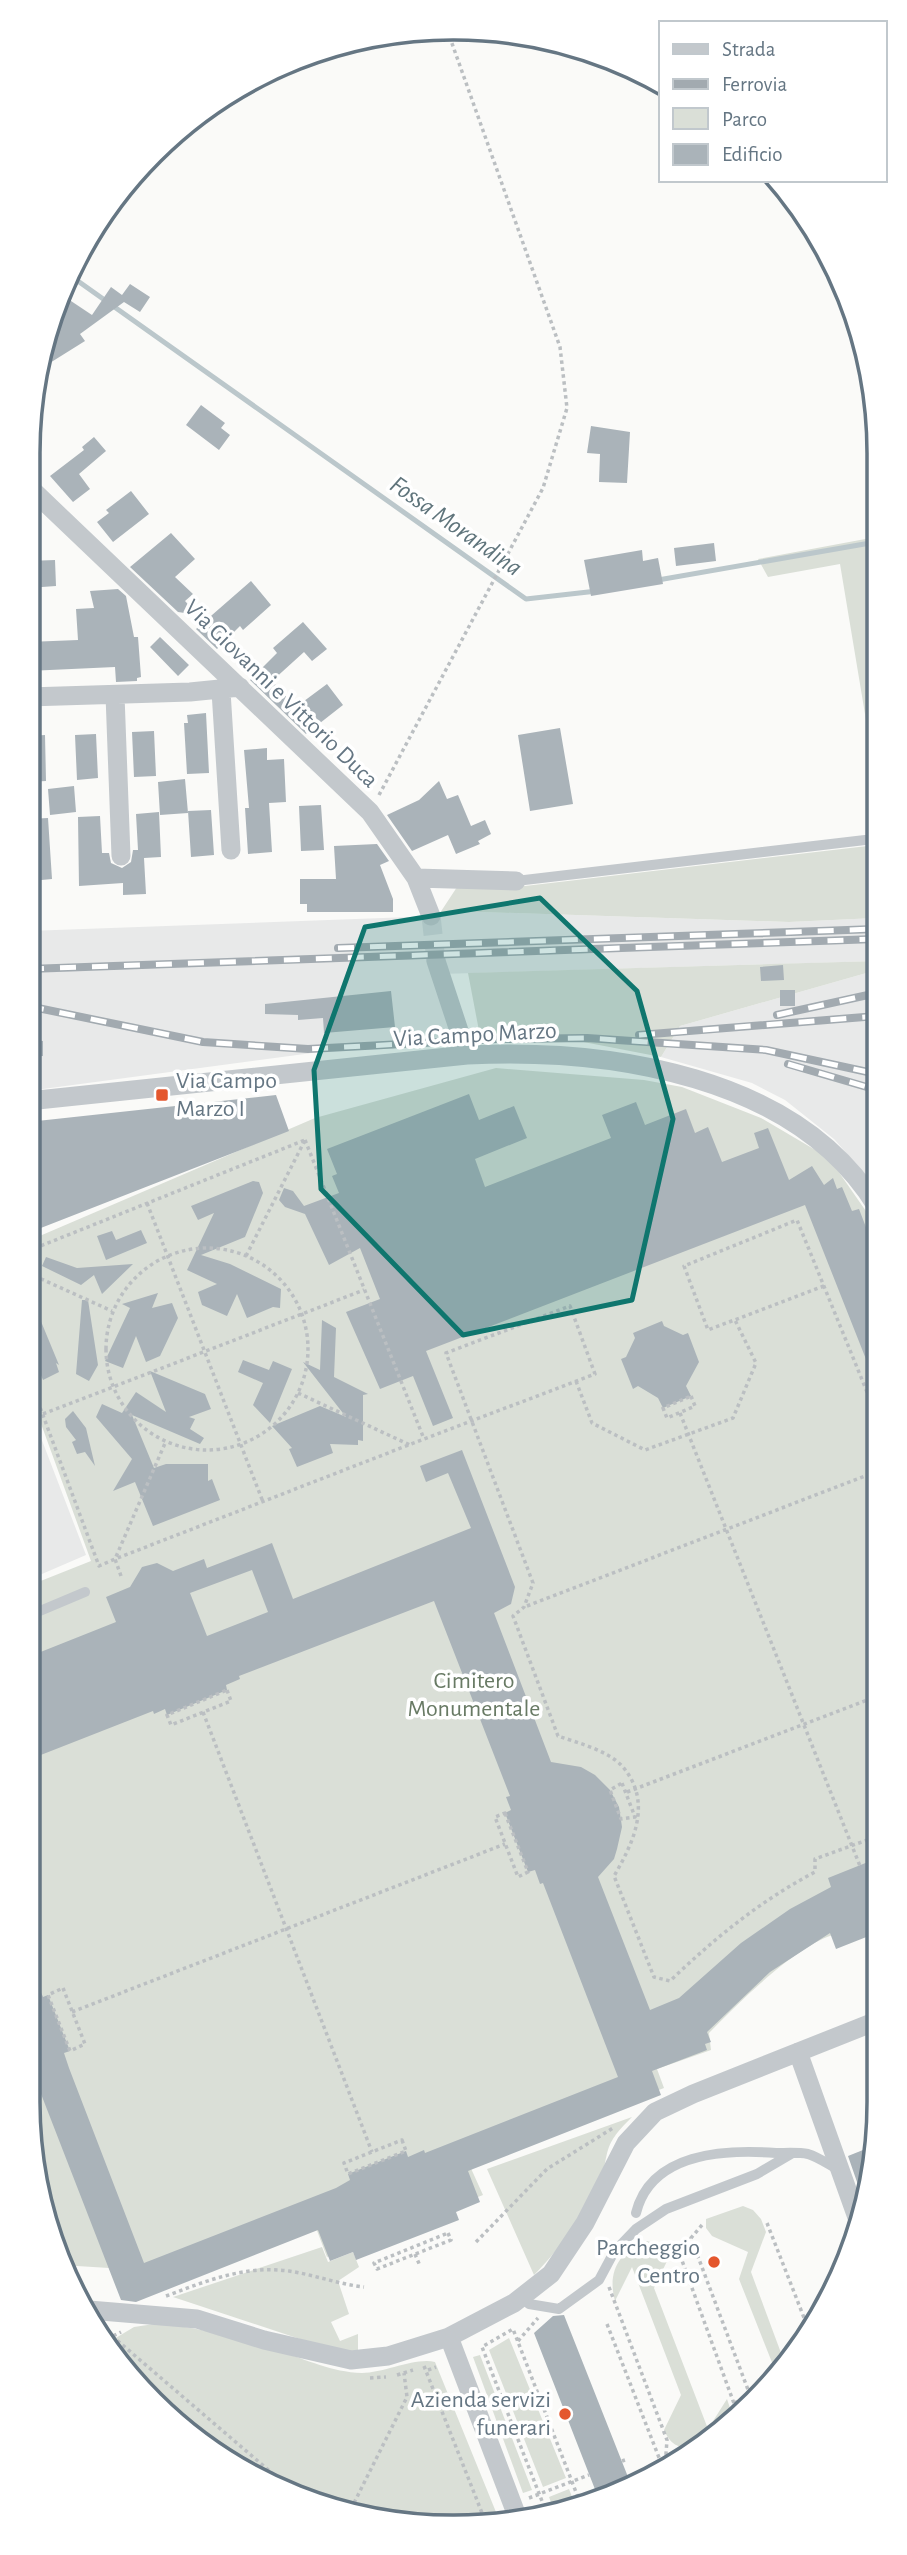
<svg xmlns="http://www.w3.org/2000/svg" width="907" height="2555" viewBox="0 0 907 2555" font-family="'Alegreya Sans',sans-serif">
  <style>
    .built { fill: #e8e9e9 }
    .green { fill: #dadfd7 }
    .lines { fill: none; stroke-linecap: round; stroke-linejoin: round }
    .stream { stroke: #bbc7cb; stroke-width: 5 }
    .building { fill: #aab3b9; fill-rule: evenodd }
    .minor-tunnel { stroke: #d5d9db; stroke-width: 19; stroke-dasharray: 19 10; stroke-linecap: butt }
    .path { stroke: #bbbfc2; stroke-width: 3.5; stroke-dasharray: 3.5 3.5; stroke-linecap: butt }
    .service { stroke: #c3c8cc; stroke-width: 10 }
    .minor { stroke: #c3c8cc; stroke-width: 19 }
    .rail-casing { stroke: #a2aab0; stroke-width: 8 }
    .rail { stroke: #fff; stroke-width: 5; stroke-dasharray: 16; stroke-linecap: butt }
    .marked { fill: #0f766e; fill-opacity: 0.2; stroke: #0f766e; stroke-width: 5; stroke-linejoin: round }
    .poi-dot { fill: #e4572e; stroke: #fff; stroke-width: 2.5 }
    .labels { text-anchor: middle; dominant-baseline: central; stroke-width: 7; stroke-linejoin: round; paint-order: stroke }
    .street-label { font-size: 24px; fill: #657683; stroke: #fff }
    .poi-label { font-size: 24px; fill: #657683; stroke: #fff; text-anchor: end }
    .park-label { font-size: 24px; fill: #687a64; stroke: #fff }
    .water-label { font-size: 26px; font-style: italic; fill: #60757c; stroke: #fff }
    .rim { fill: none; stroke: #657683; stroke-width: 3.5 }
  </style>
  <rect width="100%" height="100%" fill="#fafaf8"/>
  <path class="built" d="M452 911 789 922 876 918 877 961 440 974 452 1037 417 1039 28 1091V931L437 916Z
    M877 970V1188L834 1139 785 1100 752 1083 661 1057 680 1026Z
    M28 1404 86 1555 28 1580Z"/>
  <path class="green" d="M876 537V780L840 564 768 577 758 559Z
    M876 845V918L789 922 452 911 438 916 457 887 525 886Z
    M877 961V970L680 1026 661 1057 563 1038 480 1036 468 973Z
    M496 1068 644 1080 682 1087 761 1118 829 1158 877 1227 879 1928C865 1930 850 1931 836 1934 797 1944 737 2004 709 2033L711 2050 657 2069 664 2088 469 2164 483 2195 327 2257 316 2228 124 2300 109 2268 61 2265 28 2101V1586L91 1561 28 1388V1241L315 1118Z
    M632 2117C599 2149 612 2151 598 2188 589 2212 553 2256 534 2275L487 2169Z
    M743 2206 753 2210 761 2219 766 2232 751 2272 784 2361 775 2370 739 2279 748 2252 712 2236 706 2228V2219Z
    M647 2241 663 2246 670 2255 654 2288 708 2429 727 2399 732 2414 697 2448C680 2449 671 2446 664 2430L681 2395 632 2267 615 2301C607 2272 619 2251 647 2241Z
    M322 2247 328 2262 353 2252 359 2267 338 2281 349 2314 331 2322 340 2341 358 2334V2351L345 2354 173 2297Z
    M154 2324C196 2326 239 2338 279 2351 308 2360 331 2372 362 2373 384 2373 416 2357 435 2362L498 2517 398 2523 265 2483 128 2373 109 2342 134 2327Z
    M509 2338 566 2478 543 2487 489 2350Z
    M480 2355 532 2490 523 2493 473 2357Z
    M569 2489 576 2507 555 2513 549 2497Z"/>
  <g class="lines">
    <path class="stream" d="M75 279 526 599 597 591
      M658 580 876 542"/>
  </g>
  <path class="building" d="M130 284 150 297 140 312 124 302 80 334 85 341 45 366 41 358 42 344 65 297 92 315 111 287 122 295Z
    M201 405 225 423 221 428 230 435 219 450 186 425Z
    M591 426 630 432 627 483 599 482 600 454 587 453Z
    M94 437 106 451 79 474 90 489 73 502 50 476 84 450 82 447Z
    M131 491 149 514 113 542 97 522 109 513 106 510Z
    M171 533 195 559 175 577 193 594 185 601 198 615 178 612 130 567Z
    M714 543 716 561 676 566 674 548Z
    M642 550 643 561 658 558 663 584 591 596 584 560Z
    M55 560 56 586 28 588V561Z
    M251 581 271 605 243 630 240 626 217 649 196 629Z
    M118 589 126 596 134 637H138L141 677 137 678V681L116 682 115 667 28 671V642L78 640 76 609 94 608 90 591Z
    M303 622 327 649 312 661 304 652 272 681 296 707 327 684 343 705 306 734 250 680 277 653 273 648Z
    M160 637 189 665 178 676 150 647Z
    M206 713 209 773 187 774 184 723H188L187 715Z
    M560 728 573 804 530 811 518 735Z
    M154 731 156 776 134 777 132 732Z
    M96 734 98 778 77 780 75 735Z
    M45 735 46 781 28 782V736Z
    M267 748V760L284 759 286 802 269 803 272 852 248 854 245 808H249L244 750Z
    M185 779 188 813 160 815 158 782Z
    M439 781 447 799 458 795 471 826 485 820 491 834 478 841 480 844 456 854 448 835 412 851 387 815 419 800Z
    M74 786 76 812 50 815 48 789Z
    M321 805 324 850 301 851 299 806Z
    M211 810 214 855 191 857 188 811Z
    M159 812 161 857 144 858 146 894 123 895V883L79 886 78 817 100 816 102 853H109L111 863 122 868 131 862 133 850H138L136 814Z
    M48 818 52 879 31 881 28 819Z
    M377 844 389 861 380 865 393 899V912H307V904H300V879H336L334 846Z
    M783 965 784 980 761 981 760 967Z
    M780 990H795V1006H780Z
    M391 991 395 1027 324 1033 323 1018 298 1020V1015L265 1014V1004Z
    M28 1039 43 1041V1056L28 1057Z
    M469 1094 479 1120 514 1106 527 1138 475 1159 485 1187 611 1138 602 1115 636 1102 645 1125 686 1109 695 1133 708 1127 722 1162 759 1148 754 1133 768 1128 789 1180 812 1166 824 1185 833 1178 837 1189 842 1187 852 1211 859 1209 877 1256V1387L805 1205 426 1351 453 1418 433 1426 413 1376 380 1389 346 1312 380 1299 360 1248 329 1265 305 1214 285 1207 279 1200 284 1188 293 1191 304 1206 339 1193 332 1176 337 1174 327 1149Z
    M276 1095 289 1131 28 1233V1122Z
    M253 1181 259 1182 263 1193 245 1237 201 1255 230 1264 281 1289 280 1308 273 1307 247 1318 237 1294 227 1316 202 1305 198 1292 217 1284 187 1270 214 1213 198 1220 191 1206Z
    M141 1230 147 1243 106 1260 97 1236 112 1231 116 1240Z
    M46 1257 77 1268 133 1264 102 1294 94 1275 81 1285 42 1266Z
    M158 1293 152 1308 172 1303 178 1318 160 1356 146 1362 136 1336 123 1368 105 1361 130 1308 122 1304Z
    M82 1300H88L98 1365 89 1381 76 1374Z
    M40 1319 59 1365 56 1363 59 1372 43 1380 28 1345V1320Z
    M322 1320 336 1328 334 1377 368 1394 363 1395V1441L358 1440V1445L330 1444 333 1453 297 1467 289 1449 292 1448 272 1426 320 1406 346 1417 303 1362 320 1370Z
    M662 1321 664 1326 683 1335 688 1333 699 1362 686 1386 691 1396 663 1408 658 1398 638 1386 633 1389 621 1359 626 1357 635 1338 633 1333Z
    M243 1360 269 1370 273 1361 292 1369 270 1423 253 1405 263 1383 238 1372Z
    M150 1371 205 1394 211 1409 189 1417 195 1419 190 1429 204 1438 200 1444 132 1415 154 1468 166 1464H208V1481L212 1479 220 1500 153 1526 135 1482 113 1491 132 1459 96 1417 102 1404 122 1413 136 1392 166 1412Z
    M73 1411 86 1428 95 1466 85 1452 77 1454 72 1442 76 1440 66 1427 65 1419Z
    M462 1450 515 1587 511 1604 494 1613 551 1762 581 1767 595 1775 610 1790 619 1807 622 1827 617 1849 614 1859 598 1877 650 2010 679 1998 741 1943 790 1909 831 1887 828 1878 878 1858 879 1932 836 1949 830 1933 770 1972 707 2032 711 2042 705 2044 707 2050 652 2071 661 2095 468 2171 480 2202 456 2212 459 2220 356 2260 353 2252 330 2261 318 2230 136 2302 121 2300 36 2081 28 2082V1962L43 1997 48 1995 70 2051 64 2053 69 2068 144 2263 336 2188 350 2180 348 2174 406 2151 408 2157 424 2150 425 2153 618 2077 543 1883 540 1884 535 1870 528 1872 505 1813 511 1810 506 1797 510 1796 434 1601 239 1676 240 1679 226 1685 227 1690 167 1715 165 1709 154 1714 153 1711 28 1760V1657L116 1622 106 1597 130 1587 142 1567 157 1563 173 1571 204 1559 207 1568 272 1543 293 1599 471 1528 448 1473 426 1482 420 1466ZM252 1570 268 1612 207 1636 190 1593Z
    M873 2146 869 2180 865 2205 848 2156Z
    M564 2315 630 2482 598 2497 534 2333 553 2316Z"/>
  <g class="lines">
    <path class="minor-tunnel" d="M431 916 436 961"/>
    <path class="path" d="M379 795 543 488 567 408 560 347 449 35
      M305 1140 424 1439
      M147 1203 263 1502
      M106 1349a101 101 0 1 1 202 0a101 101 0 1 1-202 0Z
      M28 1251 305 1140
      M246 1256 305 1140
      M28 1273 112 1311
      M824 1286 708 1330 684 1266 797 1220 878 1419
      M28 1375 99 1566 115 1559 166 1441
      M576 1381 592 1423 645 1450 733 1418 756 1363 734 1318
      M298 1393 410 1445
      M691 1396 695 1406 667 1418 663 1408Z
      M680 1413 860 1866
      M43 1414 364 1290
      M121 1576 115 1559 424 1439 595 1374 570 1306 446 1353 533 1583 524 1607 513 1616 558 1736C578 1743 607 1750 622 1766 653 1801 634 1842 614 1876L654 1977 670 1981C715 1938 760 1901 815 1872V1859L878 1836
      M527 1606 878 1471
      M227 1690 231 1701 171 1725 167 1715Z
      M203 1712 372 2152
      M622 1783 635 1817 621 1819 610 1790Z
      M627 1792 878 1696
      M505 1813 528 1872 518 1877 495 1817Z
      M63 1988 85 2044 70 2051 48 1995Z
      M72 2012 505 1844
      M402 2140 406 2151 348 2174 344 2163Z
      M767 2223 810 2333
      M702 2225 691 2238 750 2395
      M448 2233 451 2240 377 2269 374 2263Z
      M476 2242 547 2169 613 2128
      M415 2254 420 2266
      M680 2255 736 2409
      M609 2287 667 2440 665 2467
      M166 2296C206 2281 245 2265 289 2271 315 2275 338 2284 364 2287
      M607 2324 663 2468
      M112 2336 294 2492
      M107 2339 121 2332
      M518 2341 538 2318
      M424 2366 484 2518
      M428 2370 436 2367
      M397 2375 413 2370
      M370 2378 386 2377
      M734 2403 748 2397
      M622 2461 625 2460
      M529 2498 589 2475
      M351 2509 407 2397 404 2373
      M547 2514 482 2347 513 2329 581 2505"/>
    <path class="service" d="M516 881 865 840
      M28 1616 85 1592
      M636 2213C651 2153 724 2149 776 2153 786 2153 798 2152 808 2154 818 2157 828 2164 837 2169
      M522 2298 529 2304 559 2309 599 2280 614 2252 636 2229 666 2209 757 2174 791 2154"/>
    <path class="minor" d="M28 486 370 812 416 878 431 916
      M221 691 231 850
      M115 695 121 856
      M28 697 190 692 240 687
      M416 878 516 881
      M436 961 467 1055
      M28 1101 467 1055C609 1048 797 1075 877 1207
      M798 2052 859 2223
      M89 2310 197 2319 264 2340 351 2360 388 2356 449 2337 514 2303 551 2274 585 2223 626 2143 655 2112 693 2094 879 2020
      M449 2337 517 2516"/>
    <defs>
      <path id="rail" d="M338 948 876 929
        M28 969 876 939
        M28 1006 203 1042 308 1049 497 1039 587 1038 766 1050 877 1074
        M777 1015 877 993
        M639 1035 877 1016
        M788 1064 877 1090"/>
    </defs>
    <use href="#rail" class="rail-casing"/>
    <use href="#rail" class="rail"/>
  </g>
  <path class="marked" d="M540 898 637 991 673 1119 632 1300 463 1335 321 1189 314 1070 365 927Z"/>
  <g class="poi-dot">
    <rect x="155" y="1088" width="14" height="14" rx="3.5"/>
    <circle cx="714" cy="2262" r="7"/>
    <circle cx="565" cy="2414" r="7"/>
  </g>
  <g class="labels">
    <g class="street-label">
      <text transform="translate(281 694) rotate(44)">Via Giovanni e Vittorio Duca</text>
      <text transform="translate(475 1035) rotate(-3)">Via Campo Marzo</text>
    </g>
    <g class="poi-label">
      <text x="176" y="1081" text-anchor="start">Via Campo<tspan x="176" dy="28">Marzo I</tspan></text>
      <text x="700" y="2248">Parcheggio<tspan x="700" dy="28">Centro</tspan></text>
      <text x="551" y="2400">Azienda servizi<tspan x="551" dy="28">funerari</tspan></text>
    </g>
    <g class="park-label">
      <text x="474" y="1681">Cimitero<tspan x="474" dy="28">Monumentale</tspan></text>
    </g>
    <g class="water-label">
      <text transform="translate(456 526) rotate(35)">Fossa Morandina</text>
    </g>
  </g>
  <path d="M0 0H907V2555H0ZM453 40H454A413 413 0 0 1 867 453V2102A413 413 0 0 1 454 2515H453A413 413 0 0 1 40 2102V453A413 413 0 0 1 453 40Z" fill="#fff" fill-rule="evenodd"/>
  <path class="rim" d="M453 40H454A413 413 0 0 1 867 453V2102A413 413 0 0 1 454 2515H453A413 413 0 0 1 40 2102V453A413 413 0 0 1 453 40Z"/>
  <rect x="659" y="21" width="228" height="161" fill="#ffffff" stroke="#c1c8cd" stroke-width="2"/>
  <rect x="673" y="44" width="35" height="10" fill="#c3c8cc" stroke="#c1c8cd" stroke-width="2"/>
  <text x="722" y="56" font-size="21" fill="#657683">Strada</text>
  <rect x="673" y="79" width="35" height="10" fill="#a2aab0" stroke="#c1c8cd" stroke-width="2"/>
  <text x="722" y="91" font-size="21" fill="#657683">Ferrovia</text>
  <rect x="673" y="108" width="35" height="21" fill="#dadfd7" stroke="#c1c8cd" stroke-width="2"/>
  <text x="722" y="126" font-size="21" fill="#657683">Parco</text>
  <rect x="673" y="144" width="35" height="21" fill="#aab3b9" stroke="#c1c8cd" stroke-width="2"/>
  <text x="722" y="161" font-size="21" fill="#657683">Edificio</text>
</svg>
